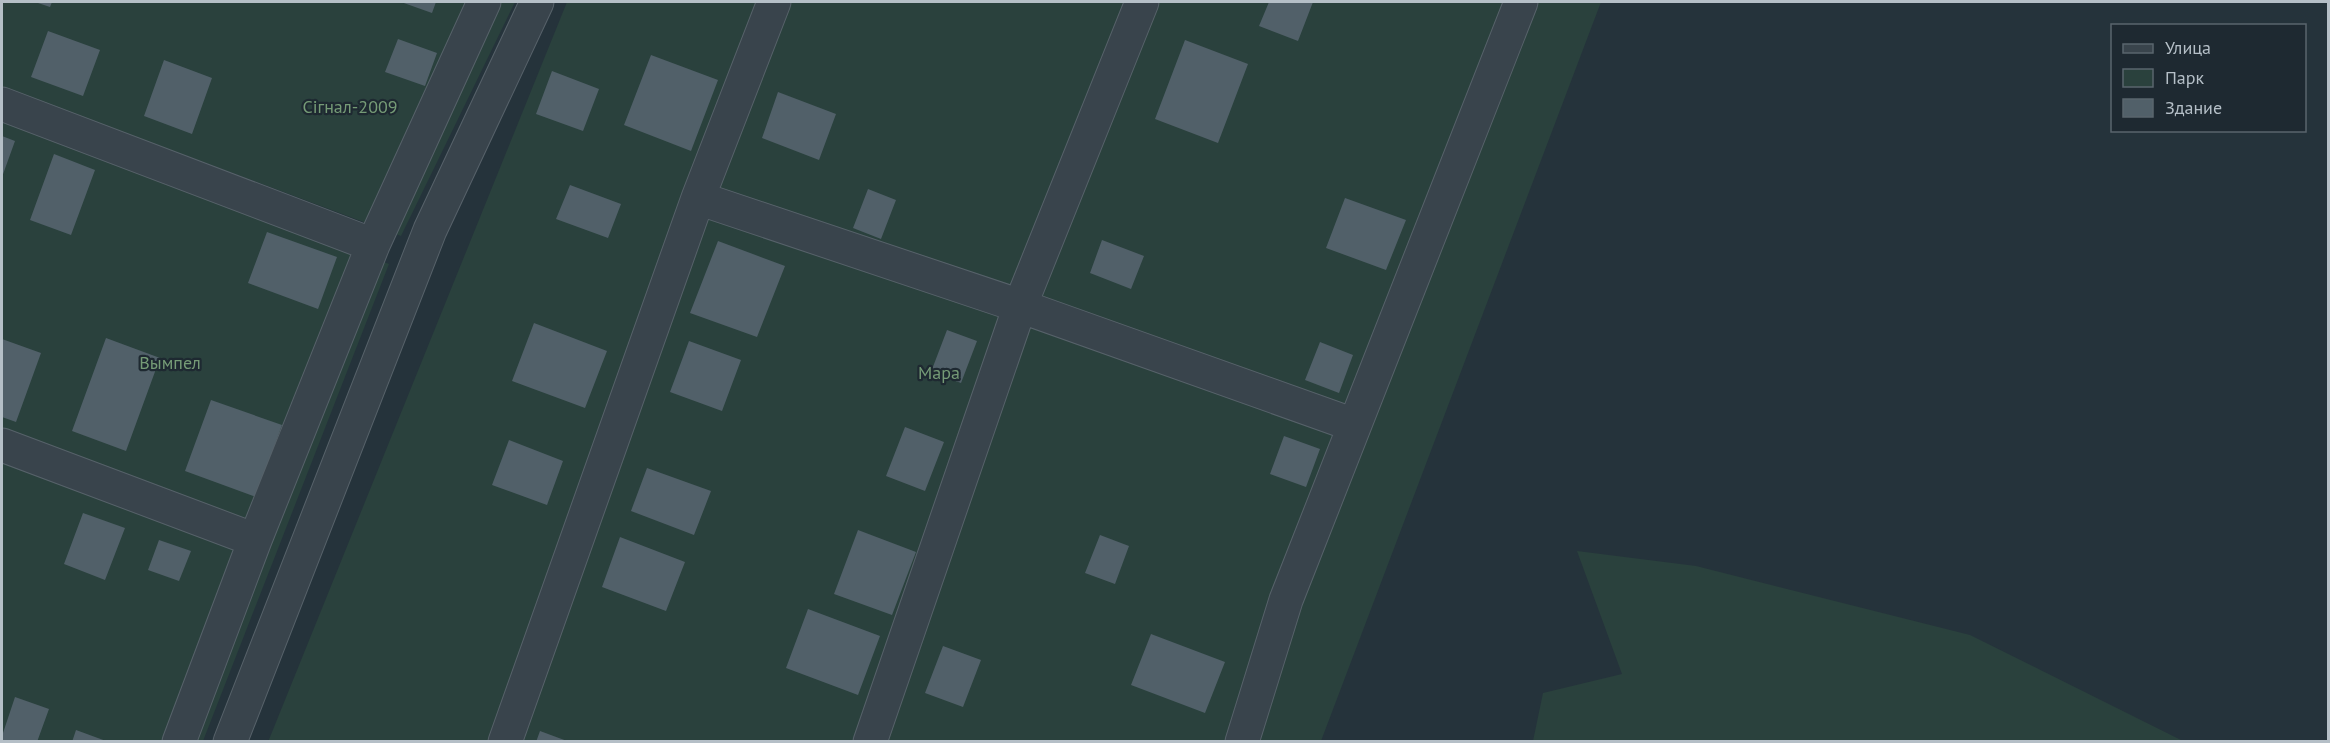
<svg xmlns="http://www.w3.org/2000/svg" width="2330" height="743" viewBox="0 0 2330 743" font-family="'PT Sans',sans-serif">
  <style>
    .green { fill: #2a413d }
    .building { fill: #516069 }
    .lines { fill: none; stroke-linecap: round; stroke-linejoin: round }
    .minor-casing { stroke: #57626a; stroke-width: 35 }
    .minor { stroke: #39444c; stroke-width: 33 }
    .labels { text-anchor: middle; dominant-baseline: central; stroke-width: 4.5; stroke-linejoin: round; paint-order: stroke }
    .park-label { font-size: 18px; fill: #759b76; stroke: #1e2931 }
  </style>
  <rect width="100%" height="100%" fill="#25333b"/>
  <path class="green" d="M2 2H515L401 236 2 87Z
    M567 2H1601L1321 741 268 742Z
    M2 117 389 264 203 741H2Z
    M1577 551 1696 566 1970 635 2183 741H1533L1543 693 1622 674Z"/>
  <path class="building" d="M35 2H52L50 7Z
    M401 2H436L432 13Z
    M1269 2H1313L1298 41 1259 26Z
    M48 31 100 50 83 96 31 77Z
    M398 39 437 53 425 86 385 72Z
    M1185 40 1248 64 1218 143 1155 119Z
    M651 55 718 80 691 151 624 125Z
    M164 60 212 78 192 134 144 116Z
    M552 71 599 89 583 131 536 114Z
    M778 92 836 114 819 160 762 138Z
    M2 136 15 141 2 177Z
    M54 154 95 170 71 235 30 220Z
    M570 185 621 204 608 238 556 219Z
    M868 189 896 200 881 239 853 228Z
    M1345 198 1406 220 1386 270 1326 248Z
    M267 232 337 257 318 309 248 283Z
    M1102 240 1144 256 1131 289 1090 273Z
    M718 241 785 266 757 337 690 313Z
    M534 323 607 351 585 408 512 381Z
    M947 330 977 341 961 383 931 372Z
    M106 338 160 358 126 451 72 431Z
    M2 339 41 353 16 422 2 417Z
    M689 341 741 360 722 411 670 392Z
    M1320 342 1353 355 1339 393 1305 380Z
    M211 400 282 425 256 497 185 471Z
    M905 427 944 442 925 491 886 476Z
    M1284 436 1320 449 1306 487 1270 474Z
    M509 440 563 461 547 505 492 485Z
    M647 468 711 491 694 535 631 511Z
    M83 513 125 528 105 580 64 564Z
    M858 530 916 552 892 615 834 594Z
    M1100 535 1129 546 1115 584 1085 573Z
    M620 537 685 562 666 611 602 587Z
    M159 540 191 551 179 581 148 570Z
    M808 609 880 636 858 695 786 668Z
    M1151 634 1225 662 1205 713 1131 685Z
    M943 646 981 660 963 707 925 693Z
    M15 697 49 709 37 742H2V736Z
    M76 730 106 741V742H72Z
    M540 731 567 741V742H536Z"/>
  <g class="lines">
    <defs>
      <path id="minor" d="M2 104 373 245
        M698 198 1020 306 1354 425
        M2 445 255 540
        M179 742 255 540 373 245 484 2
        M230 742 430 230 537 2
        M505 742 698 198 774 2
        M870 742 1020 306 1142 2
        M1242 742 1286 600 1521 2"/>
    </defs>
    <use href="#minor" class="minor-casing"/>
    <use href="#minor" class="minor"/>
  </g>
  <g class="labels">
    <g class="park-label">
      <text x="350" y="106">Сігнал-2009</text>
      <text x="170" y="362">Вымпел</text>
      <text x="939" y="372">Мара</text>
    </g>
  </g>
  <rect width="2330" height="743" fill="none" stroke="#b5bfc7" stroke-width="6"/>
  <rect x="2111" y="24" width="195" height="108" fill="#1e2931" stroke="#5a656d" stroke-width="1.5"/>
  <rect x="2123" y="44" width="30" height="9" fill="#39444c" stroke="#5a656d" stroke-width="1.5"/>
  <text x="2165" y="54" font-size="18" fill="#b5bfc7">Улица</text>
  <rect x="2123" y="69" width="30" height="18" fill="#2a413d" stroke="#5a656d" stroke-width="1.5"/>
  <text x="2165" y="84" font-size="18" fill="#b5bfc7">Парк</text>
  <rect x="2123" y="99" width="30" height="18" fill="#516069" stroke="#5a656d" stroke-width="1.5"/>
  <text x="2165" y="114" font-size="18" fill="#b5bfc7">Здание</text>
</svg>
